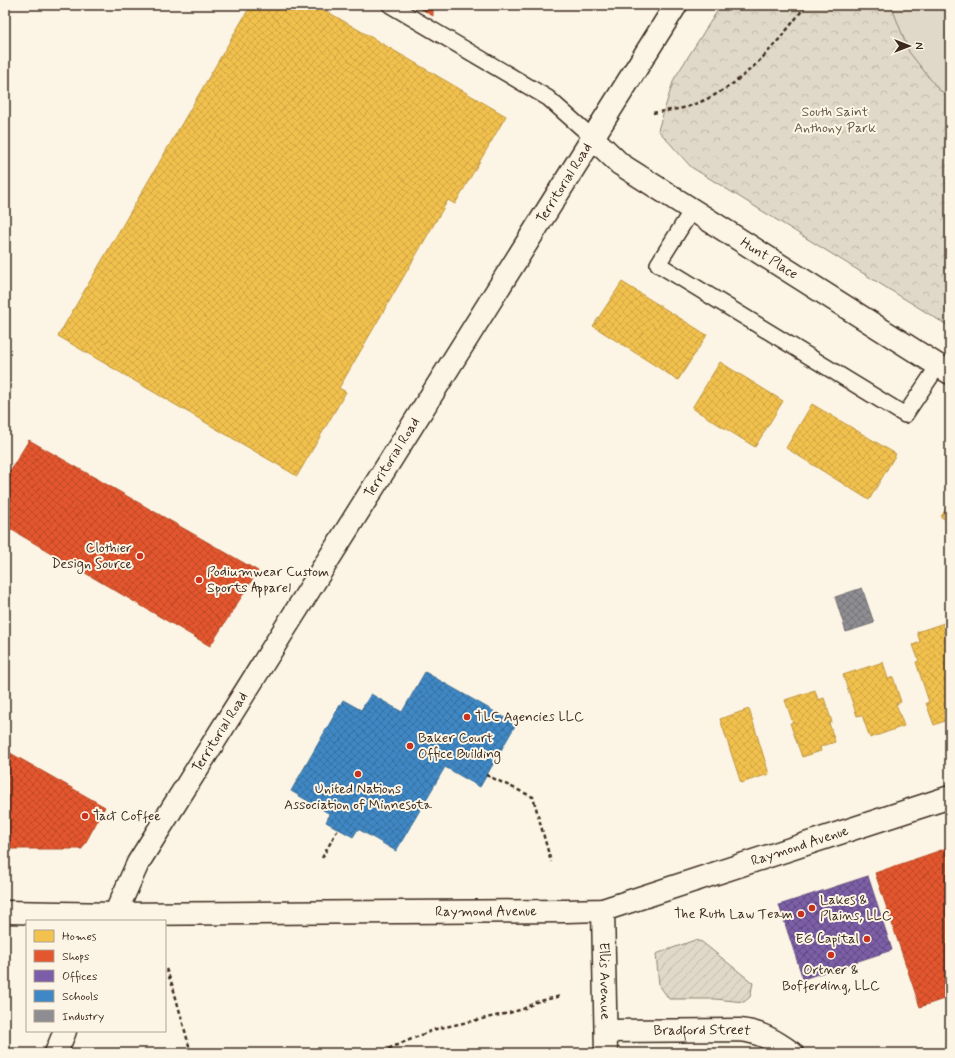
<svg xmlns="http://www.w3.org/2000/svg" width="955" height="1058" viewBox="0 0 955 1058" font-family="Mynerve,sans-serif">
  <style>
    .park { fill: url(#park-crowns); stroke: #8e8173 }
    .garden { fill: url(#garden-furrows); stroke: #8e8173 }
    .pitch { fill: #e0d8c8; stroke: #8e8173 }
    .homes { fill: url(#homes-cross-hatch); stroke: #bb9440 }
    .shops { fill: url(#shops-cross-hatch); stroke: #b14a29 }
    .offices { fill: url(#offices-cross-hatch); stroke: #684e7e }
    .schools { fill: url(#schools-cross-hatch); stroke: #3e6c93 }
    .industry { fill: url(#industry-cross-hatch); stroke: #746f6f }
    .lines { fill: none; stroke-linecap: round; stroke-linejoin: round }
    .lane-casing { stroke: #3b2a1e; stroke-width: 18 }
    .street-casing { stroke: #3b2a1e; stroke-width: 25 }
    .secondary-casing { stroke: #3b2a1e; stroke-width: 25 }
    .path { stroke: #3b2a1e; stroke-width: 2.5; stroke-dasharray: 4 3; stroke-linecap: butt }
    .lane { stroke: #fcf5e5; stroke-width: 15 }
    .street { stroke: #fcf5e5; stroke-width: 22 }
    .secondary { stroke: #fcf5e5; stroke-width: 22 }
    .poi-dot { fill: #c8321e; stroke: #fcf5e5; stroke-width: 1.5 }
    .labels { text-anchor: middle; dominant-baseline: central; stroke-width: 4; stroke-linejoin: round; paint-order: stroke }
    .park-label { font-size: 14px; fill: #645648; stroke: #fcf5e5 }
    .street-label { font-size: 14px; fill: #3b2a1e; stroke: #fcf5e5 }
    .poi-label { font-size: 14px; fill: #3b2a1e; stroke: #fcf5e5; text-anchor: start }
  </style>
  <defs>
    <pattern id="park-crowns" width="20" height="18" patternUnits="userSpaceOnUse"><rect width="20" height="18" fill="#e0d8c8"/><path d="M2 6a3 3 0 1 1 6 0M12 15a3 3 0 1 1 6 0" fill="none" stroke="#c1baab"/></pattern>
    <pattern id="garden-furrows" width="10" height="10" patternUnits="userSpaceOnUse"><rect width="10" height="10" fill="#e0d8c8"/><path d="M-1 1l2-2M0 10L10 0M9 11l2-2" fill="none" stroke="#c1baab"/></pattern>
    <pattern id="homes-cross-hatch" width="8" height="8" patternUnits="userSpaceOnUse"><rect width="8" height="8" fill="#f2c14e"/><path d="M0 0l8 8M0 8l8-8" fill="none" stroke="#d0a644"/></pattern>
    <pattern id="shops-cross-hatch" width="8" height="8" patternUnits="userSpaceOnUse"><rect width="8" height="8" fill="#e4572e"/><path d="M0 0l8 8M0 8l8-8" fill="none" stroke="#ba4827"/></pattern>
    <pattern id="offices-cross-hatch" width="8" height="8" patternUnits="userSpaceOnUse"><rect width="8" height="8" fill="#7b5ea7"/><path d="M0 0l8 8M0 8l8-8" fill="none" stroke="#614a80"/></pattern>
    <pattern id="schools-cross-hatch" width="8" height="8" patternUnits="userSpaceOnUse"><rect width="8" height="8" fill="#3f88c5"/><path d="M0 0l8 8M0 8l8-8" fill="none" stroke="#366f9f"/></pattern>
    <pattern id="industry-cross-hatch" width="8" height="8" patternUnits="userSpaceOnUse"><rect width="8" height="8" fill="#8d8d92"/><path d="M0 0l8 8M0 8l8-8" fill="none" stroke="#747377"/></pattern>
  </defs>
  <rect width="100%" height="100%" fill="#fcf5e5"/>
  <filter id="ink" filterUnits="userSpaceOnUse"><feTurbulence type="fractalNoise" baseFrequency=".025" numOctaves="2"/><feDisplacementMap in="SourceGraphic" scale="8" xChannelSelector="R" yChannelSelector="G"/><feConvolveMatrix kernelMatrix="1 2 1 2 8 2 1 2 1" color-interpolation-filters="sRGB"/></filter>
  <g filter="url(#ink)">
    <path class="park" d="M721 5H950V327L691 167 658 130 674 79Z"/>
    <path class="garden" d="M695 940 702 942 753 983 750 997 744 1002 715 999H669L659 985 656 954Z"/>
    <path class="pitch" d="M891 5H950V96L939 90 909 52Z"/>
    <path class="homes" d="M251 5H316L506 116 455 204 448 200 339 388 346 392 297 476 58 336Z
      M622 282 707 335 678 380 593 326Z
      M720 362 783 401 755 447 692 408Z
      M812 404 896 454 869 500 786 448Z
      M950 502V522L941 517Z
      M947 622 950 631V719L934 725 926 703 929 702 916 662 919 661 913 645 920 642 917 632Z
      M883 662 888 679 893 677 901 702 896 704 904 726 870 738 862 715 857 716 843 675Z
      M815 690 818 700 824 698 832 722 829 723 835 742 820 747 821 751 802 757 790 723H793L785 700Z
      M749 709 769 774 741 783 720 719Z"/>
    <path class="shops" d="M415 5H433V16Z
      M29 440 258 571 210 646 5 526V479Z
      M5 750 105 807 82 849H5Z
      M950 847V997L920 1007 875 873Z"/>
    <path class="offices" d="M868 876 892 950 803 979 779 905Z"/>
    <path class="schools" d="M425 672 516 724 480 787 445 767 396 851 358 829 353 837 326 822 330 814 291 791 343 700 361 710 371 694 402 712Z"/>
    <path class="industry" d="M862 588 874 623 846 632 835 597Z"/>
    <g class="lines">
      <defs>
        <path id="lane" d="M390 5 548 98 593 138
          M692 210 658 264 905 415 938 366"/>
        <g id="street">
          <path id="s1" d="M593 138 620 164 950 373"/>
          <path id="s2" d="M603 910 606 1053"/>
          <path id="s3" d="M606 1031 740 1030C761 1032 775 1041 792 1053"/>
        </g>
        <g id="secondary">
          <path id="s4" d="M5 912 115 914 566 911 603 910 950 797"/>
          <path id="s5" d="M112 921 138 863 676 5"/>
          <path d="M56 1053 65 1031"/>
        </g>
      </defs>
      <use href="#lane" class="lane-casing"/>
      <use href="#street" class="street-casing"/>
      <use href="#secondary" class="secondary-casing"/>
      <path class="path" d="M653 113C663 111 673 110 683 108 737 93 774 48 806 5
        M486 775 533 797 551 862
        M322 858 338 829
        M166 969 173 987 191 1053
        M384 1053 385 1050 436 1029 509 1013 523 1009 536 1002 561 996"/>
      <use href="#lane" class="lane"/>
      <use href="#street" class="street"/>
      <use href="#secondary" class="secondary"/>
    </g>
  </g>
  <g class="poi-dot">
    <circle cx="140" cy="556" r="4"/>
    <circle cx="199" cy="580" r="4"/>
    <circle cx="467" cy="717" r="4"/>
    <circle cx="410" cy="746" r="4"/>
    <circle cx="358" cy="774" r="4"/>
    <circle cx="85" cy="816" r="4"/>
    <circle cx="812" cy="908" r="4"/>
    <circle cx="801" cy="914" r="4"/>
    <circle cx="867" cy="939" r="4"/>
    <circle cx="831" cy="955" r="4"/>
  </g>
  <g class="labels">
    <g class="park-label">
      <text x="835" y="112">South Saint<tspan x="835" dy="16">Anthony Park</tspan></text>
    </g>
    <g class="street-label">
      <text stroke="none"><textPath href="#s5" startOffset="866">Territorial Road</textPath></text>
      <text stroke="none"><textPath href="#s1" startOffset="214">Hunt Place</textPath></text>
      <text stroke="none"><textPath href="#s5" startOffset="542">Territorial Road</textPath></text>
      <text stroke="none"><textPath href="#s5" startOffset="218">Territorial Road</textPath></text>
      <text stroke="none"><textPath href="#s4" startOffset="805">Raymond Avenue</textPath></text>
      <text stroke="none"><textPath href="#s4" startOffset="481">Raymond Avenue</textPath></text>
      <text stroke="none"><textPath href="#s2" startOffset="71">Ellis Avenue</textPath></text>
      <text stroke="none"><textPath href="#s3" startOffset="96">Bradford Street</textPath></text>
    </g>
    <g class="poi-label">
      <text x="132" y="548" text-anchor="end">Clothier<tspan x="132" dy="16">Design Source</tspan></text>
      <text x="207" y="572">Podiumwear Custom<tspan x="207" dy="16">Sports Apparel</tspan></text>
      <text x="475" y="717">TLC Agencies LLC</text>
      <text x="418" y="738">Baker Court<tspan x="418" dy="16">Office Building</tspan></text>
      <text x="358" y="789" text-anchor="middle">United Nations<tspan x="358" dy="16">Association of Minnesota</tspan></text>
      <text x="93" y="816">Tact Coffee</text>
      <text x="820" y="900">Lakes &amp;<tspan x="820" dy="16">Plains, LLC</tspan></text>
      <text x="793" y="914" text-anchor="end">The Ruth Law Team</text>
      <text x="859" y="939" text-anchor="end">EG Capital</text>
      <text x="831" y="970" text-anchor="middle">Ortner &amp;<tspan x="831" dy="16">Bofferding, LLC</tspan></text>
    </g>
  </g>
  <rect width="955" height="1058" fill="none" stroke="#fcf5e5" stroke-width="20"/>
  <rect x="10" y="10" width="935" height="1038" fill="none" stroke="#3b2a1e" stroke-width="1.5" filter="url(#ink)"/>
  <rect x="26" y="920" width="140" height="112" fill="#fcf5e5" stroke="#afa495"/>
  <rect x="34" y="930" width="20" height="12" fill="#f2c14e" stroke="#afa495"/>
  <text x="62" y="940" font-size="12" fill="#3b2a1e">Homes</text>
  <rect x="34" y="950" width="20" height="12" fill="#e4572e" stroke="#afa495"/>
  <text x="62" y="960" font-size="12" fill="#3b2a1e">Shops</text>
  <rect x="34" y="970" width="20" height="12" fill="#7b5ea7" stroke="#afa495"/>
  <text x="62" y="980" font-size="12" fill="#3b2a1e">Offices</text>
  <rect x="34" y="990" width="20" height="12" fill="#3f88c5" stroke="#afa495"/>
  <text x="62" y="1000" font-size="12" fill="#3b2a1e">Schools</text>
  <rect x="34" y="1010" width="20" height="12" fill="#8d8d92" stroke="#afa495"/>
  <text x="62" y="1020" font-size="12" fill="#3b2a1e">Industry</text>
  <g transform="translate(909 46) rotate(90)" stroke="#fcf5e5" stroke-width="3" paint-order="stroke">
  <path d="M0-3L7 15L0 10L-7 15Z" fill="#3b2a1e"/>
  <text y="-6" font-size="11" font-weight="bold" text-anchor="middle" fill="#3b2a1e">N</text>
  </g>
</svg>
